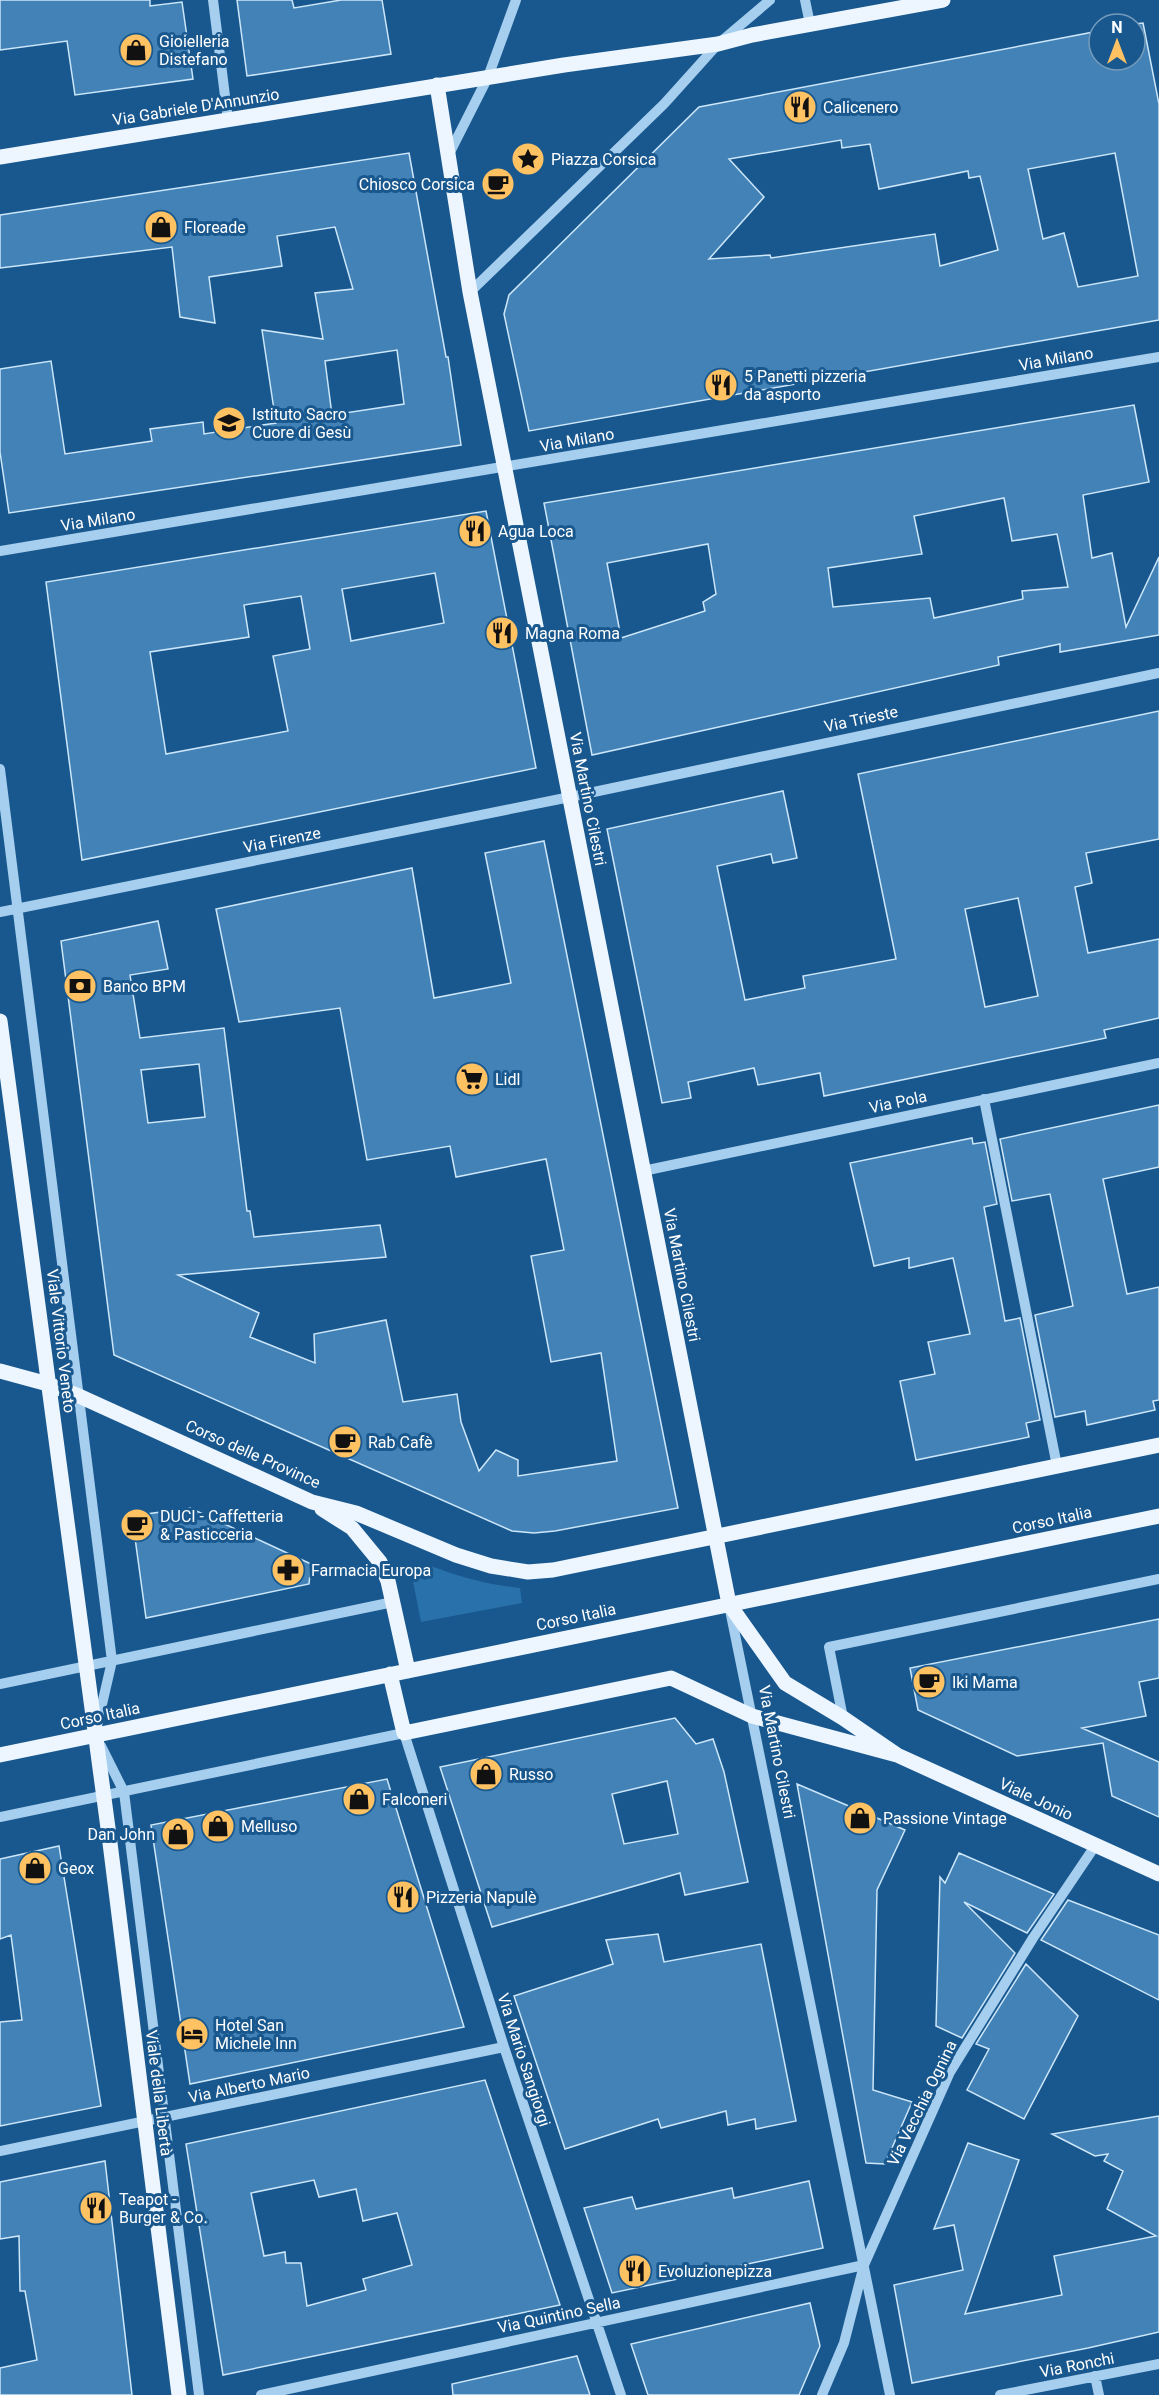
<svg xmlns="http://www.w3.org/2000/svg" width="1159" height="2395" viewBox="0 0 1159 2395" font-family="Roboto,sans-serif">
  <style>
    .green { fill: #2971aa }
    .building { fill: #4282b6; stroke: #cce6fa; stroke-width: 1.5; fill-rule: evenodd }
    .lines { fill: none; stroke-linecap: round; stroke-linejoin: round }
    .minor { stroke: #a6ceee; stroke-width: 10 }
    .major { stroke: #edf6ff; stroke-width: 15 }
    .labels { text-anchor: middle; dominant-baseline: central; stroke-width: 6; stroke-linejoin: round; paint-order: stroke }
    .poi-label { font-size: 16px; fill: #fff; stroke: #19588e; text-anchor: start }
    .street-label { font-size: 16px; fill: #fff; stroke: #19588e }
  </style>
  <rect width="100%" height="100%" fill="#19588e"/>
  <path class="green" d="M431 1566C460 1577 489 1585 520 1588L522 1603 421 1622 412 1576 426 1580Z"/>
  <path class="building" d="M0 0H150V6L182 2 193 79 75 95 67 41 0 50Z
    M237 0H292L294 8 341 0H382L391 54 247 76Z
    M1143 23 1159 104V320L529 431 504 314 509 295 699 107 1099 31V60H1135V24ZM841 140 842 148 870 144 879 189 968 171 969 178 980 176 998 250 940 266 935 234 771 258 770 255 709 259 764 197 729 159ZM1115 153 1138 276 1078 287 1064 233 1043 239 1028 169Z
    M409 153 446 357H448L461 445 9 513 0 452V369L51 361 65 454 152 441 150 429 203 422 204 434 276 423 262 330 323 339 315 293 353 289 335 227 277 236 282 266 209 277 215 323 180 317 172 247 0 268V215ZM397 350 404 404 332 415 325 361Z
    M1134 405 1149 482 1083 495 1092 558 1112 553 1126 627 1159 557V635L1060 652V644L998 657 999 665 592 755 544 503ZM1004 498 1012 541 1057 534 1068 587 1022 591 1023 599 934 618 930 598 833 607 828 568 922 554 914 516ZM708 544 716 594 703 602 705 611 621 638 607 563Z
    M486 511 536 768 82 860 46 582ZM435 573 444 623 351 641 342 589ZM301 596 310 649 273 656 288 731 166 754 150 652 249 637 244 605Z
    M1159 711V839L1086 853 1092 883 1075 887 1088 953 1159 939V1018L1104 1030 1106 1038 824 1096 820 1073 758 1085 754 1068 688 1082 691 1098 662 1103 607 829 783 791 797 858 773 863 771 854 717 866 745 1000 805 988 803 976 896 959 858 774ZM1018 898 1038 996 985 1007 965 909Z
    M544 841 678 1508 555 1531 534 1533 512 1531 114 1355 61 941 158 921 168 969 130 975 140 1038 224 1028 247 1211H250L254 1237 380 1225 386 1257 178 1275 259 1313 250 1337 315 1363 314 1334 386 1320 403 1402 457 1394 461 1422 479 1471 496 1450 518 1460V1476L617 1461 601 1353 551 1362 531 1256 564 1250 546 1159 456 1177 450 1146 367 1160 340 1008 239 1022 216 909 412 868 434 998 511 983 485 853ZM199 1064 205 1117 148 1123 141 1070Z
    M1159 1105V1167L1103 1179 1127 1294 1159 1287V1400L1153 1401 1155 1410 1087 1425 1085 1411 1055 1417 1035 1315 1073 1306 1050 1194 1012 1201 1000 1139Z
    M972 1138 973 1144 985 1142 997 1204 984 1207 1005 1321 1020 1318 1040 1420 1026 1423 1029 1437 916 1460 900 1381 935 1374 928 1342 970 1334 953 1258 909 1268V1258L874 1266 850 1163Z
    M190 1508 311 1564 309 1584 146 1618 132 1516Z
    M1159 1619V1678L1139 1682 1146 1716 1082 1728 1159 1762V1817L1112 1796 1103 1743 1017 1756 918 1710 910 1668Z
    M675 1718 696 1744 713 1739 724 1772 748 1882 685 1895 680 1873 492 1927 440 1767ZM667 1781 678 1834 624 1844 612 1794Z
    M387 1779 464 2027 190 2084 151 1825Z
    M797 1784 905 1830 877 1890 873 2090 912 2102 885 2164 866 2163Z
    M59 1846 101 2106 0 2126V2022L22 2020 11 1935 0 1939V1859Z
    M959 1853 1054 1894 1027 1933 964 1902 1015 1953 962 2038 936 2026 940 1877 945 1883Z
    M1068 1900 1159 1935V2000L1041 1940Z
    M658 1934 664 1962 761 1944 796 2121 756 2129 755 2119 728 2125 726 2111 661 2128 658 2119 565 2149 514 1996 613 1964 606 1940Z
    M1026 1964 1078 2016 1024 2119 967 2090 989 2049 976 2044Z
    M485 2080 560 2305 223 2375 186 2144ZM314 2180 319 2197 356 2189 363 2221 397 2213 412 2265 363 2279 366 2290 307 2306 301 2263H286L285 2252 264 2256 251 2193Z
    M1159 2116V2332L1088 2348 912 2383 894 2285 963 2270 954 2225 934 2229 968 2143 1019 2160 965 2314 1062 2295 1054 2256 1156 2236 1107 2209 1123 2171 1104 2161 1108 2154 1095 2156 1052 2134Z
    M105 2161 132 2395H0V2368L37 2360 25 2291H20L19 2236 0 2239V2182Z
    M809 2181 823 2248 612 2293 584 2208 632 2197 636 2209 732 2188 734 2198Z
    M810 2303 820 2346 799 2395H648L631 2344Z
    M577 2356 590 2395H453L452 2384Z"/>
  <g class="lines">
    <path class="minor" d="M213 0 228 120
      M805 0 810 24
      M448 156 488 77 516 0
      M470 292 664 104 718 44 770 0
      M0 551 1159 357
      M0 769 112 1661 97 1726
      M0 912 570 797 1159 673
      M984 1099 1057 1466
      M643 1171 1159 1063
      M730 1610 890 2395
      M0 1684 393 1602
      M843 1718 829 1647 1159 1579
      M101 1746 124 1792 199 2395
      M0 1817 404 1733 504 2047 621 2395
      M0 2151 504 2047
      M1095 2376 1099 2395
      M261 2395 864 2265
      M822 2395 844 2343 864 2265 950 2072 1033 1938 1095 1846
      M1000 2395 1159 2364"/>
    <path class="major" d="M437 85 470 292 729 1604 785 1683 843 1718 897 1755
      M0 157 564 65 718 44 752 35 943 0
      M0 1021 110 1843 179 2395
      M0 1371 48 1384 79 1396 312 1502 356 1513 456 1555 491 1566 528 1572 553 1570 1159 1445
      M322 1509 352 1528 380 1562 388 1581 408 1671
      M390 1674 404 1733 671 1678 752 1716 897 1755 1159 1874
      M0 1755 1159 1516"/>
  </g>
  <defs>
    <symbol id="shop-disc" viewBox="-11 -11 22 22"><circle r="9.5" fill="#ffc263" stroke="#19588e"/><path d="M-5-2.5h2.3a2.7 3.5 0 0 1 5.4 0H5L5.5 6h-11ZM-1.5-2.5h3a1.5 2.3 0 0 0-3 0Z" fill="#111"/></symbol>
    <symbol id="restaurant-disc" viewBox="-11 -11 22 22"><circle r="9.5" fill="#ffc263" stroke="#19588e"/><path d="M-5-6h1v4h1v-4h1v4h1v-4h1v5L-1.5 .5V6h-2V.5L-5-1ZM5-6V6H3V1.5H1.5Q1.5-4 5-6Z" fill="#111"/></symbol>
    <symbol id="sight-disc" viewBox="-11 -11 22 22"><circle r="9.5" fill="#ffc263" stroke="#19588e"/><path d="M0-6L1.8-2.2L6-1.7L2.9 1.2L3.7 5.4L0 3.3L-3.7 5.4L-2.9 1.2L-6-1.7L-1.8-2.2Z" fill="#111"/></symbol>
    <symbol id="cafe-disc" viewBox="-11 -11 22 22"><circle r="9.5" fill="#ffc263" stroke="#19588e"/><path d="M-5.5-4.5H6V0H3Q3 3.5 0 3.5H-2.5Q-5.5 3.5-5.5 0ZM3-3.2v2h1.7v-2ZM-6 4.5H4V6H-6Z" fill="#111"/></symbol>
    <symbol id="school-disc" viewBox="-11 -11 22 22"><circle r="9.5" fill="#ffc263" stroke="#19588e"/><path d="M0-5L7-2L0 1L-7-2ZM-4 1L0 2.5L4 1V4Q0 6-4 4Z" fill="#111"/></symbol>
    <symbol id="bank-disc" viewBox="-11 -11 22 22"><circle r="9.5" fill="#ffc263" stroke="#19588e"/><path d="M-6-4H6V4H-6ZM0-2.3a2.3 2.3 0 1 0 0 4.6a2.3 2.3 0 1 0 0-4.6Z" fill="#111"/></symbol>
    <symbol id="supermarket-disc" viewBox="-11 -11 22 22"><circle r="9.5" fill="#ffc263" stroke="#19588e"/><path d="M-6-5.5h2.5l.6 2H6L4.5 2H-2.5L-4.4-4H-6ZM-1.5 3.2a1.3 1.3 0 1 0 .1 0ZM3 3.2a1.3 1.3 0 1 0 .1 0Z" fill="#111"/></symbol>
    <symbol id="pharmacy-disc" viewBox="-11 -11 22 22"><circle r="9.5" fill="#ffc263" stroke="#19588e"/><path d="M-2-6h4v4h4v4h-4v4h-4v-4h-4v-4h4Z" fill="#111"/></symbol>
    <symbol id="hotel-disc" viewBox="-11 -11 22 22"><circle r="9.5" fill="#ffc263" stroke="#19588e"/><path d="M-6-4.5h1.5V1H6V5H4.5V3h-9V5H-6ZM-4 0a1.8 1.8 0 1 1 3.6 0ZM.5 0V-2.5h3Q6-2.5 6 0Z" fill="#111"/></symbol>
  </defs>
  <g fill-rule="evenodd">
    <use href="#shop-disc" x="117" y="31" width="38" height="38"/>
    <use href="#restaurant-disc" x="781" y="88" width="38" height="38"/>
    <use href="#sight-disc" x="509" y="140" width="38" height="38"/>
    <use href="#cafe-disc" x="479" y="165" width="38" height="38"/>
    <use href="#shop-disc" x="142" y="208" width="38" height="38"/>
    <use href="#restaurant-disc" x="702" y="366" width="38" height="38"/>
    <use href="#school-disc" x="210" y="404" width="38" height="38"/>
    <use href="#restaurant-disc" x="456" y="512" width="38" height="38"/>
    <use href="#restaurant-disc" x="483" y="614" width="38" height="38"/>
    <use href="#bank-disc" x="61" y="967" width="38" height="38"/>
    <use href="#supermarket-disc" x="453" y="1060" width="38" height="38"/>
    <use href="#cafe-disc" x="326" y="1423" width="38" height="38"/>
    <use href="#cafe-disc" x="118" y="1506" width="38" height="38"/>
    <use href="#pharmacy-disc" x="269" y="1551" width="38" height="38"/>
    <use href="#cafe-disc" x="910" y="1663" width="38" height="38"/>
    <use href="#shop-disc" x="467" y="1755" width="38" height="38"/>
    <use href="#shop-disc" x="340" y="1780" width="38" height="38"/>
    <use href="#shop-disc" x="841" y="1799" width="38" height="38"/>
    <use href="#shop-disc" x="199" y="1807" width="38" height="38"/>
    <use href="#shop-disc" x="159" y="1815" width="38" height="38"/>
    <use href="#shop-disc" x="16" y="1849" width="38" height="38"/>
    <use href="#restaurant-disc" x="384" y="1878" width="38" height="38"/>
    <use href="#hotel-disc" x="173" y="2015" width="38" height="38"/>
    <use href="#restaurant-disc" x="77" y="2189" width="38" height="38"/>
    <use href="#restaurant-disc" x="616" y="2252" width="38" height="38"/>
  </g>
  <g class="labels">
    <g class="poi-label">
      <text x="159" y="41">Gioielleria<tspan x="159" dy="18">Distefano</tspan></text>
      <text x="823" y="107">Calicenero</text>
      <text x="551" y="159">Piazza Corsica</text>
      <text x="475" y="184" text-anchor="end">Chiosco Corsica</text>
      <text x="184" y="227">Floreade</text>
      <text x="744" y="376">5 Panetti pizzeria<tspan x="744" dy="18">da asporto</tspan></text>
      <text x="252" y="414">Istituto Sacro<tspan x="252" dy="18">Cuore di Gesù</tspan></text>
      <text x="498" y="531">Agua Loca</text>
      <text x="525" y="633">Magna Roma</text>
      <text x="103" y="986">Banco BPM</text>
      <text x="495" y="1079">Lidl</text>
      <text x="368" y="1442">Rab Cafè</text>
      <text x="160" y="1516">DUCI - Caffetteria<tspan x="160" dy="18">&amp; Pasticceria</tspan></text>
      <text x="311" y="1570">Farmacia Europa</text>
      <text x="952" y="1682">Iki Mama</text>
      <text x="509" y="1774">Russo</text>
      <text x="382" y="1799">Falconeri</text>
      <text x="883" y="1818">Passione Vintage</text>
      <text x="241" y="1826">Melluso</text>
      <text x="155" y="1834" text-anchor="end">Dan John</text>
      <text x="58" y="1868">Geox</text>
      <text x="426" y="1897">Pizzeria Napulè</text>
      <text x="215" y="2025">Hotel San<tspan x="215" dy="18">Michele Inn</tspan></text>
      <text x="119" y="2199">Teapot -<tspan x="119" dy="18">Burger &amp; Co.</tspan></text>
      <text x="658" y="2271">Evoluzionepizza</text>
    </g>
    <g class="street-label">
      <text transform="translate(196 107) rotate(-9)">Via Gabriele D'Annunzio</text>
      <text transform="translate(1056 359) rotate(-10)">Via Milano</text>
      <text transform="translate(577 440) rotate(-10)">Via Milano</text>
      <text transform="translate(98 520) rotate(-9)">Via Milano</text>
      <text transform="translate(861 719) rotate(-12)">Via Trieste</text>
      <text transform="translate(588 799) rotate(79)">Via Martino Cilestri</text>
      <text transform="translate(282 840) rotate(-11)">Via Firenze</text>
      <text transform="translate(898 1102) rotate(-12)">Via Pola</text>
      <text transform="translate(682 1275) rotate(79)">Via Martino Cilestri</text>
      <text transform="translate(61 1341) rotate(83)">Viale Vittorio Veneto</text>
      <text transform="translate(253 1454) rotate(24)">Corso delle Province</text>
      <text transform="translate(1052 1520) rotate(-12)">Corso Italia</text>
      <text transform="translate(576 1617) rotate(-12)">Corso Italia</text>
      <text transform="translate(100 1716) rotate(-12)">Corso Italia</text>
      <text transform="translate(777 1752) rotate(79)">Via Martino Cilestri</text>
      <text transform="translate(1036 1799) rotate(25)">Viale Jonio</text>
      <text transform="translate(524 2060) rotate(72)">Via Mario Sangiorgi</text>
      <text transform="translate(249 2085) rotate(-12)">Via Alberto Mario</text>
      <text transform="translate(159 2093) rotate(83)">Viale della Libertà</text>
      <text transform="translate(922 2103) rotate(-64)">Via Vecchia Ognina</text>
      <text transform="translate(559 2315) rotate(-12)">Via Quintino Sella</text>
      <text transform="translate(1077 2365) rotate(-11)">Via Ronchi</text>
    </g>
  </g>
  <g transform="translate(1117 42)"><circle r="28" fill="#19588e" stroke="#759bbb" stroke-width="1.5"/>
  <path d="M0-4.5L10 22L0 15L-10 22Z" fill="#ffc263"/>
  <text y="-9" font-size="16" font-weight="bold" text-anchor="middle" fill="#ffffff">N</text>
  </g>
</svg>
